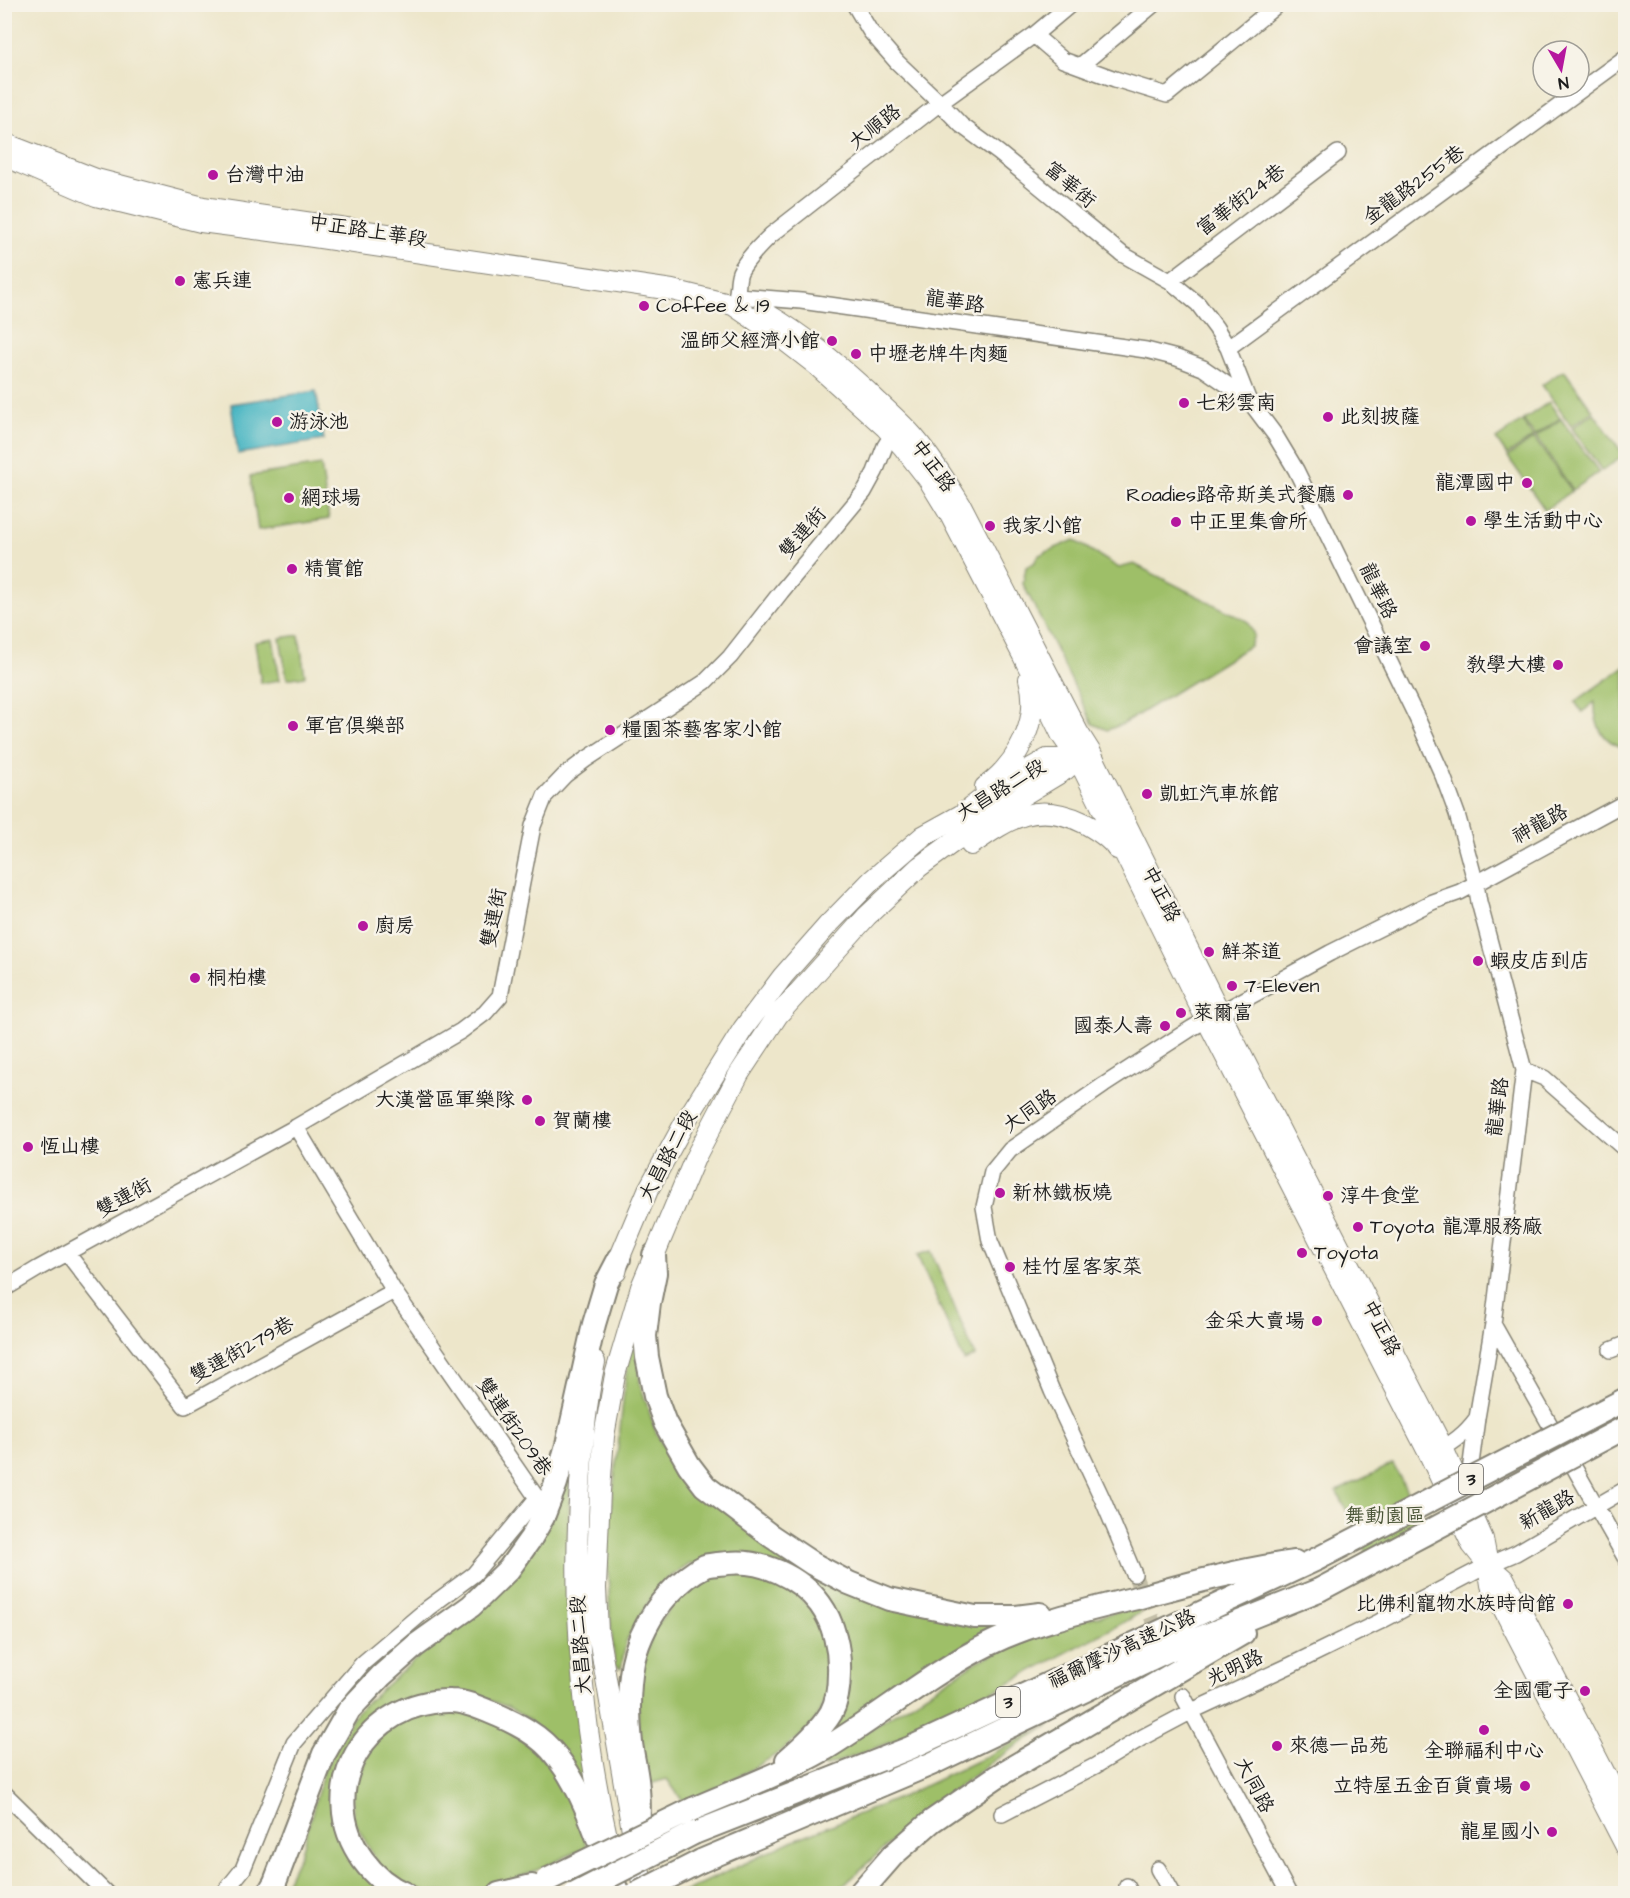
<svg xmlns="http://www.w3.org/2000/svg" width="1630" height="1898" viewBox="0 0 1630 1898" font-family="'Architects Daughter','LXGW WenKai TC',sans-serif">
  <style>
    .green { fill: #9ebf68; stroke: #5d6e42; stroke-width: 1.5 }
    .water { fill: #47b5c2; stroke: #32686f; stroke-width: 1.5 }
    .lines { fill: none; stroke-linecap: round; stroke-linejoin: round }
    .minor-tunnel { stroke: #c3bea7; stroke-width: 15; stroke-dasharray: 15 8; stroke-linecap: butt }
    .minor-casing { stroke: #848173; stroke-width: 18 }
    .major-casing { stroke: #848173; stroke-width: 22 }
    .highway-casing { stroke: #848173; stroke-width: 26 }
    .minor { stroke: #fff; stroke-width: 15 }
    .major { stroke: #fff; stroke-width: 20 }
    .highway { stroke: #fff; stroke-width: 22 }
    .highway-bridge-casing { stroke: #848173; stroke-width: 26; stroke-linecap: butt }
    .highway-bridge { stroke: #fff; stroke-width: 22 }
    .poi-dot { fill: #b5179e; stroke: #f7f3e8; stroke-width: 2 }
    .labels { text-anchor: middle; dominant-baseline: central; stroke-width: 5; stroke-linejoin: round; paint-order: stroke }
    .shield { fill: #f7f3e8; stroke: #5e5c59; stroke-width: 1.5 }
    .shield-label { font-size: 18px; font-weight: bold; fill: #1c1c1c }
    .street-label { font-size: 20px; fill: #1c1c1c; stroke: #f7f3e8 }
    .poi-label { font-size: 20px; fill: #1c1c1c; stroke: #f7f3e8; text-anchor: start }
    .park-label { font-size: 20px; fill: #4a5537; stroke: #f7f3e8 }
  </style>
  <rect width="100%" height="100%" fill="#f7f3e8"/>
  <filter id="ink" filterUnits="userSpaceOnUse"><feTurbulence type="fractalNoise" baseFrequency=".0167" numOctaves="2"/><feDisplacementMap in="SourceGraphic" scale="12" xChannelSelector="R" yChannelSelector="G"/><feConvolveMatrix kernelMatrix="1 2 1 2 8 2 1 2 1" color-interpolation-filters="sRGB"/></filter>
  <filter id="wash" filterUnits="userSpaceOnUse"><feTurbulence type="fractalNoise" baseFrequency=".008" numOctaves="4" result="noise"/><feDisplacementMap in="SourceGraphic" scale="24" xChannelSelector="R" yChannelSelector="G"/><feGaussianBlur stdDeviation="1.35" result="paint"/><feColorMatrix in="noise" values="0 0 0 0 0 0 0 0 0 0 0 0 0 0 0 0 0 1.4 0 .05"/><feComposite in="paint" operator="in"/></filter>
  <g filter="url(#wash)">
    <rect width="100%" height="100%" fill="#ede6ca"/>
    <path class="green" d="M1564 370 1593 411 1571 426 1542 385Z
      M1549 402 1560 418 1535 436 1523 420Z
      M1594 413 1624 455 1602 471 1572 428Z
      M1561 419 1599 472 1573 490 1536 437Z
      M1522 421 1533 437 1507 455 1496 439Z
      M1534 438 1572 491 1545 510 1508 457Z
      M321 465 329 519 258 530 250 476Z
      M1074 540 1119 568 1134 564 1247 621 1254 635 1250 646 1123 724 1107 730 1093 724 1023 584 1026 567 1034 563 1039 555Z
      M299 635 305 676 287 679 280 638Z
      M273 639 280 680 261 683 255 642Z
      M1625 666V749C1602 740 1594 727 1595 702L1582 712 1575 702Z
      M931 1251 975 1356 964 1361 917 1255Z
      M637 1323 640 1384 656 1432 672 1462 697 1491 841 1589 1004 1624 971 1641 812 1748 848 1690 798 1573 690 1564 664 1581 647 1604 626 1642 621 1669 615 1666 610 1615 607 1547 626 1374Z
      M1393 1464 1432 1541 1375 1569 1337 1491Z
      M564 1474 570 1481C569 1524 566 1567 568 1610 571 1673 580 1736 590 1798L529 1720 508 1707 475 1695 407 1699 335 1786 386 1893 281 1894 301 1852 324 1770 356 1712 424 1652 458 1629Z
      M726 1574C736 1574 748 1573 758 1575 785 1581 812 1604 823 1629 829 1641 830 1656 830 1669 830 1690 822 1716 806 1731 772 1763 726 1782 684 1803L667 1779 645 1785 638 1727V1682L653 1629 674 1604 703 1579Z
      M1150 1606 1130 1619 925 1727 896 1740 825 1767 823 1759 976 1662 1007 1648 1065 1624 1137 1607Z
      M446 1710C453 1711 462 1711 469 1713 532 1731 574 1784 587 1847L537 1870 501 1884 463 1893 427 1892 401 1884 380 1868 353 1818V1791L374 1741 394 1723 423 1712Z
      M1051 1724 996 1759 926 1811 834 1893 680 1894 794 1840 899 1798 979 1760Z"/>
    <path class="water" d="M316 391 324 440 238 454 231 404Z"/>
  </g>
  <g filter="url(#ink)">
    <g class="lines">
      <path class="minor-tunnel" d="M1134 1574 1161 1641"/>
      <defs>
        <path id="minor" d="M854 4 870 31 897 62 940 103 961 125 999 153 1122 254 1170 281 1198 304 1216 328 1228 348 1248 399
          M1034 35 1063 60 1115 79 1167 95 1278 4
          M1080 66 1154 4
          M1170 281 1338 153
          M738 296 801 301 1146 350 1177 358 1203 368 1248 399 1275 435 1296 470 1417 718 1443 776 1457 814 1476 884 1479 902 1524 1070 1493 1324 1477 1418 1469 1479 1465 1485
          M733 305C740 292 736 283 740 272 747 258 760 246 771 235L940 103 1034 35 1071 4
          M1228 348 1626 57
          M1524 1070 1544 1078 1626 1150
          M67 1253 185 1406 394 1291
          M4 1289 39 1268 296 1127 461 1031 485 1013 500 996 533 826 545 796 565 775 585 760 705 682 730 657 781 592 864 492 875 472 885 446 892 435 899 430
          M1493 1324 1626 1559
          M1611 1350 1626 1344
          M1435 1451C1452 1445 1466 1433 1477 1418
          M1134 1574 1102 1498 1052 1391 990 1241 984 1207 992 1172 1010 1150 1104 1085 1192 1028 1330 953 1432 902 1460 892 1626 802
          M1183 1696 1289 1894
          M4 1793 107 1894
          M1002 1814 1095 1766 1143 1737 1192 1711 1291 1665 1379 1622 1488 1565 1516 1553 1626 1489
          M1158 1869 1172 1894
          M1127 1886 1131 1894
          M223 1894 243 1869 294 1743 363 1663 428 1608 474 1574 537 1498 394 1291 296 1127"/>
        <path id="major" d="M4 143 96 179 203 207 394 235
          M4 156 96 196 201 222 293 234 672 290 733 305 784 340 815 364 885 427 903 447 928 479 950 515 1023 656 1062 736 1078 759 1198 1003 1429 1454 1472 1545 1488 1565 1491 1585 1626 1847
          M767 314C805 336 836 363 868 392 883 407 900 421 914 437 932 458 946 481 961 505L1078 732 1090 751 1220 1013 1443 1448 1483 1539 1488 1565 1505 1580 1626 1814
          M985 787C1018 763 1041 720 1029 679
          M971 845C1010 818 1037 800 1084 823 1095 829 1110 838 1117 849
          M616 1272 619 1259 648 1190 685 1122 743 1029 783 976 827 926 873 879 923 836 961 815 999 786 1047 759H1078
          M595 1362C586 1402 583 1444 580 1484 572 1604 582 1728 609 1846
          M645 1894 638 1865 598 1632 596 1588 600 1491 604 1436 615 1375 641 1287 695 1158 739 1074 778 1015 867 916 919 867 992 814 1065 770 1078 759"/>
        <path id="highway" d="M654 1255 655 1273 649 1303 645 1336 647 1357 655 1396 665 1423 689 1465 705 1486 771 1536 813 1564 849 1583 889 1599 975 1617H1016L1040 1614
          M693 1809C737 1790 783 1773 825 1749 881 1715 931 1673 989 1644 1036 1621 1089 1610 1140 1597 1191 1583 1242 1569 1295 1562
          M694 1833 910 1748 1317 1559
          M638 1852C638 1831 640 1809 638 1789 637 1773 633 1759 631 1743 628 1716 628 1689 633 1662 638 1639 651 1614 666 1597 677 1585 690 1573 705 1566 712 1564 721 1564 728 1563 761 1559 800 1577 820 1604 834 1623 840 1650 839 1673 839 1686 837 1702 831 1713 820 1731 803 1746 787 1760
          M701 1861 931 1764 1167 1651 1319 1590
          M268 1894 275 1882 324 1754 349 1710 381 1676 415 1646 471 1606 509 1569 531 1538 543 1517 556 1483 567 1445 594 1324 606 1284 619 1259
          M405 1894C388 1887 374 1875 363 1860 312 1790 367 1699 451 1701 464 1701 478 1707 490 1712 515 1722 541 1735 557 1757 586 1794 601 1849 618 1894
          M499 1894 532 1886
          M859 1894 893 1855 932 1821 996 1777 1243 1633"/>
      </defs>
      <use href="#minor" class="minor-casing"/>
      <use href="#major" class="major-casing"/>
      <use href="#highway" class="highway-casing"/>
      <use href="#minor" class="minor"/>
      <use href="#major" class="major"/>
      <use href="#highway" class="highway"/>
      <defs>
        <path id="highway-bridge" d="M1317 1559 1626 1399
          M1319 1590 1626 1427
          M547 1880 693 1809
          M575 1894 694 1833
          M636 1894 701 1861"/>
      </defs>
      <use href="#highway-bridge" class="highway-bridge-casing"/>
      <use href="#highway-bridge" class="highway-bridge"/>
    </g>
  </g>
  <g class="poi-dot">
    <circle cx="213" cy="175" r="6"/>
    <circle cx="180" cy="281" r="6"/>
    <circle cx="644" cy="306" r="6"/>
    <circle cx="832" cy="341" r="6"/>
    <circle cx="856" cy="354" r="6"/>
    <circle cx="1184" cy="403" r="6"/>
    <circle cx="1328" cy="417" r="6"/>
    <circle cx="277" cy="422" r="6"/>
    <circle cx="1527" cy="483" r="6"/>
    <circle cx="1348" cy="495" r="6"/>
    <circle cx="289" cy="498" r="6"/>
    <circle cx="1471" cy="521" r="6"/>
    <circle cx="1176" cy="522" r="6"/>
    <circle cx="990" cy="526" r="6"/>
    <circle cx="292" cy="569" r="6"/>
    <circle cx="1425" cy="646" r="6"/>
    <circle cx="1558" cy="665" r="6"/>
    <circle cx="293" cy="726" r="6"/>
    <circle cx="610" cy="730" r="6"/>
    <circle cx="1147" cy="794" r="6"/>
    <circle cx="363" cy="926" r="6"/>
    <circle cx="1209" cy="952" r="6"/>
    <circle cx="1478" cy="961" r="6"/>
    <circle cx="195" cy="978" r="6"/>
    <circle cx="1232" cy="986" r="6"/>
    <circle cx="1181" cy="1013" r="6"/>
    <circle cx="1165" cy="1026" r="6"/>
    <circle cx="527" cy="1100" r="6"/>
    <circle cx="540" cy="1121" r="6"/>
    <circle cx="28" cy="1147" r="6"/>
    <circle cx="1000" cy="1193" r="6"/>
    <circle cx="1328" cy="1196" r="6"/>
    <circle cx="1358" cy="1227" r="6"/>
    <circle cx="1302" cy="1253" r="6"/>
    <circle cx="1010" cy="1267" r="6"/>
    <circle cx="1317" cy="1321" r="6"/>
    <circle cx="1568" cy="1604" r="6"/>
    <circle cx="1585" cy="1691" r="6"/>
    <circle cx="1484" cy="1730" r="6"/>
    <circle cx="1277" cy="1746" r="6"/>
    <circle cx="1525" cy="1786" r="6"/>
    <circle cx="1552" cy="1832" r="6"/>
  </g>
  <g class="labels">
    <g class="shield">
      <rect x="1459" y="1464" width="24" height="30" rx="4.5"/>
      <rect x="996" y="1687" width="24" height="30" rx="4.5"/>
    </g>
    <g class="shield-label">
      <text x="1471" y="1479">3</text>
      <text x="1008" y="1702">3</text>
    </g>
    <g class="street-label">
      <text transform="translate(875 127) rotate(-38)">大順路</text>
      <text transform="translate(1070 185) rotate(40)">富華街</text>
      <text transform="translate(1414 185) rotate(-36)">金龍路255巷</text>
      <text transform="translate(1241 200) rotate(-37)">富華街24巷</text>
      <text transform="translate(368 231) rotate(9)">中正路上華段</text>
      <text transform="translate(955 302) rotate(8)">龍華路</text>
      <text transform="translate(933 466) rotate(54)">中正路</text>
      <text transform="translate(803 533) rotate(-50)">雙連街</text>
      <text transform="translate(1378 591) rotate(64)">龍華路</text>
      <text transform="translate(1001 790) rotate(-31)">大昌路二段</text>
      <text transform="translate(1540 824) rotate(-29)">神龍路</text>
      <text transform="translate(1161 894) rotate(63)">中正路</text>
      <text transform="translate(494 918) rotate(-79)">雙連街</text>
      <text transform="translate(1498 1107) rotate(-83)">龍華路</text>
      <text transform="translate(1030 1111) rotate(-35)">大同路</text>
      <text transform="translate(668 1156) rotate(-62)">大昌路二段</text>
      <text transform="translate(124 1198) rotate(-29)">雙連街</text>
      <text transform="translate(1381 1328) rotate(63)">中正路</text>
      <text transform="translate(242 1350) rotate(-29)">雙連街279巷</text>
      <text transform="translate(514 1427) rotate(55)">雙連街209巷</text>
      <text transform="translate(1547 1510) rotate(-30)">新龍路</text>
      <text transform="translate(581 1645) rotate(-94)">大昌路二段</text>
      <text transform="translate(1122 1649) rotate(-25)">福爾摩沙高速公路</text>
      <text transform="translate(1235 1668) rotate(-25)">光明路</text>
      <text transform="translate(1254 1785) rotate(62)">大同路</text>
    </g>
    <g class="poi-label">
      <text x="225" y="175">台灣中油</text>
      <text x="192" y="281">憲兵連</text>
      <text x="656" y="306">Coffee &amp; 19</text>
      <text x="820" y="341" text-anchor="end">温師父經濟小館</text>
      <text x="868" y="354">中壢老牌牛肉麵</text>
      <text x="1196" y="403">七彩雲南</text>
      <text x="1340" y="417">此刻披薩</text>
      <text x="289" y="422">游泳池</text>
      <text x="1515" y="483" text-anchor="end">龍潭國中</text>
      <text x="1336" y="495" text-anchor="end">Roadies路帝斯美式餐廳</text>
      <text x="301" y="498">網球場</text>
      <text x="1483" y="521">學生活動中心</text>
      <text x="1188" y="522">中正里集會所</text>
      <text x="1002" y="526">我家小館</text>
      <text x="304" y="569">精實館</text>
      <text x="1413" y="646" text-anchor="end">會議室</text>
      <text x="1546" y="665" text-anchor="end">教學大樓</text>
      <text x="305" y="726">軍官俱樂部</text>
      <text x="622" y="730">糧園茶藝客家小館</text>
      <text x="1159" y="794">凱虹汽車旅館</text>
      <text x="375" y="926">廚房</text>
      <text x="1221" y="952">鮮茶道</text>
      <text x="1490" y="961">蝦皮店到店</text>
      <text x="207" y="978">桐柏樓</text>
      <text x="1244" y="986">7-Eleven</text>
      <text x="1193" y="1013">萊爾富</text>
      <text x="1153" y="1026" text-anchor="end">國泰人壽</text>
      <text x="515" y="1100" text-anchor="end">大漢營區軍樂隊</text>
      <text x="552" y="1121">賀蘭樓</text>
      <text x="40" y="1147">恆山樓</text>
      <text x="1012" y="1193">新林鐵板燒</text>
      <text x="1340" y="1196">淳牛食堂</text>
      <text x="1370" y="1227">Toyota 龍潭服務廠</text>
      <text x="1314" y="1253">Toyota</text>
      <text x="1022" y="1267">桂竹屋客家菜</text>
      <text x="1305" y="1321" text-anchor="end">金采大賣場</text>
      <text x="1556" y="1604" text-anchor="end">比佛利寵物水族時尚館</text>
      <text x="1573" y="1691" text-anchor="end">全國電子</text>
      <text x="1289" y="1746">來德一品苑</text>
      <text x="1484" y="1751" text-anchor="middle">全聯福利中心</text>
      <text x="1513" y="1786" text-anchor="end">立特屋五金百貨賣場</text>
      <text x="1540" y="1832" text-anchor="end">龍星國小</text>
    </g>
    <g class="park-label">
      <text x="1385" y="1516">舞動園區</text>
    </g>
  </g>
  <rect width="1630" height="1898" fill="none" stroke="#f7f3e8" stroke-width="24"/>
  <g transform="translate(1561 69) rotate(170)"><circle r="28" fill="#f7f3e8" stroke="#9f9d96" stroke-width="1.5"/>
  <path d="M0-4.5L10 22L0 15L-10 22Z" fill="#b5179e"/>
  <text y="-9" font-size="16" font-weight="bold" text-anchor="middle" fill="#1c1c1c">N</text>
  </g>
</svg>
